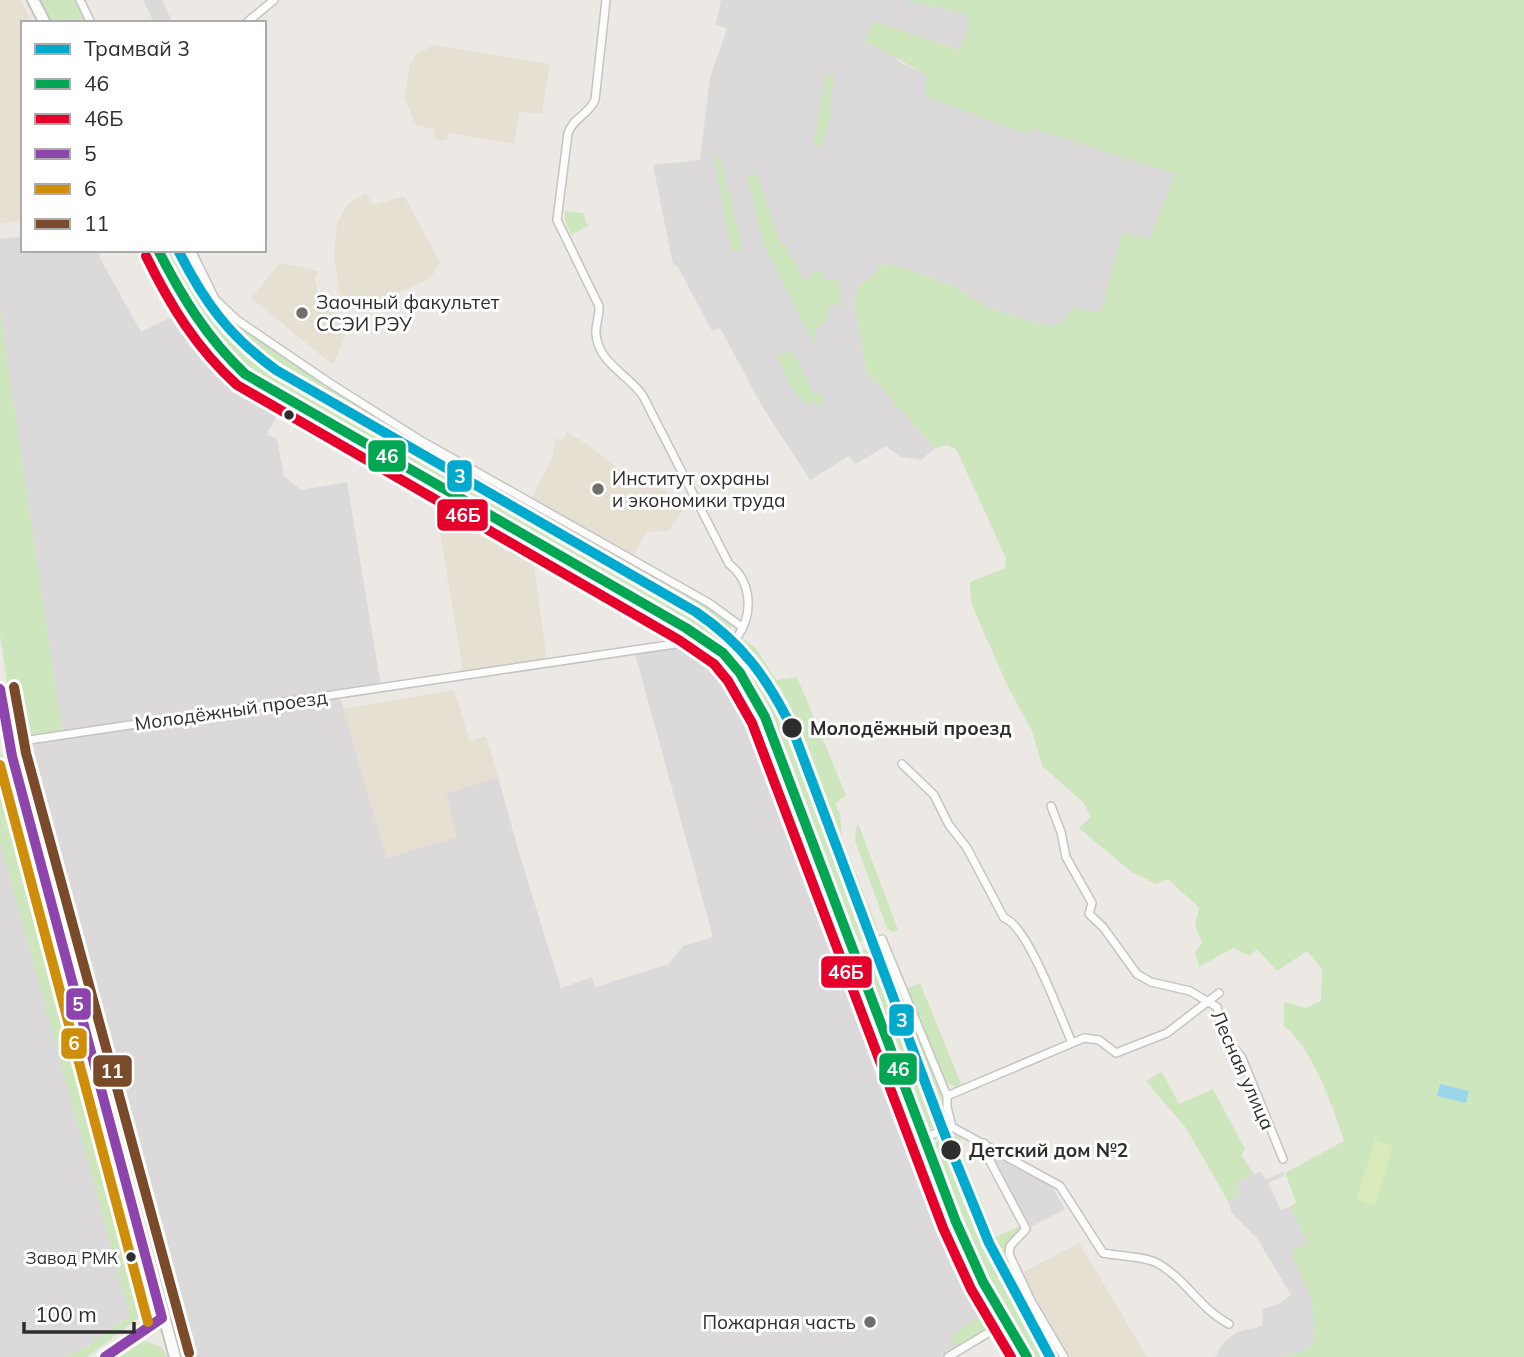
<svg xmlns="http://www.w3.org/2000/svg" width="1524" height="1357" viewBox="0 0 1524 1357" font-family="Mulish,sans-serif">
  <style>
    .industrial { fill: #dcd9db }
    .education { fill: #e6e0d3 }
    .green { fill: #cee6be }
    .pitch { fill: #d9eabb }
    .water { fill: #99d6ec }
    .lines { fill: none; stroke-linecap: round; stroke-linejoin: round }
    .street-casing { stroke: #c5c4c5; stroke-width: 10 }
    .secondary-casing { stroke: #c5c4c5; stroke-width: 14 }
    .street { stroke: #fcfcfb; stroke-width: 7 }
    .secondary { stroke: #fcfcfb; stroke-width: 10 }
    .bus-1-casing { stroke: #fff; stroke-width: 16 }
    .bus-2-casing { stroke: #fff; stroke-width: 16 }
    .bus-3-casing { stroke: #fff; stroke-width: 16 }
    .bus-4-casing { stroke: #fff; stroke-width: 16 }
    .bus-5-casing { stroke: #fff; stroke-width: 16 }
    .bus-1 { stroke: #00a651; stroke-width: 10 }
    .bus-2 { stroke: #e4002b; stroke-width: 10 }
    .bus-3 { stroke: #8e44ad; stroke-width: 10 }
    .bus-4 { stroke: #cf8e09; stroke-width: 10 }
    .bus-5 { stroke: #7a4b2a; stroke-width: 10 }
    .tram-1-casing { stroke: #fff; stroke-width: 16 }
    .tram-1 { stroke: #00a9ce; stroke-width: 10 }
    .poi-dot { fill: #706f6e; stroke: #fff; stroke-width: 2.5 }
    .bus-dot { fill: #2e2e2e; stroke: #fff; stroke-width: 2.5 }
    .labels { text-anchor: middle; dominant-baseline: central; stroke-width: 6; stroke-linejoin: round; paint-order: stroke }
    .bus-label { font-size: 17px; fill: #2e2e2e; stroke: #fff; text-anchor: end }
    .poi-label { font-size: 19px; fill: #2e2e2e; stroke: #fff; text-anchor: start }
    .street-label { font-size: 19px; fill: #2e2e2e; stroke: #fff }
    .stop-label { font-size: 19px; font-weight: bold; fill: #2e2e2e; stroke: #fff; text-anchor: start }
    .line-badge { stroke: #fff; stroke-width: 2.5 }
    .badge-label { font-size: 19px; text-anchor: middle; font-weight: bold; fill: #fff }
  </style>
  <rect width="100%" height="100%" fill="#ece8e4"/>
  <path class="industrial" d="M143 0H162L171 19 164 23H154Z
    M721 0H906L965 14 970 22 961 50 874 22 865 42 888 52 901 63 926 74 1028 134 1031 128 1176 173 1150 239 1123 233 1101 312 1064 321 1057 325H1044L991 309 957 288 914 271 889 264 880 266 872 277 859 285 854 302 866 371 935 448 921 460 901 457 886 446 856 464 849 456 810 480 762 406 720 328 712 331 678 267 673 264 653 165 700 160 710 78 727 29 716 24Z
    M23 236V250H99L100 258 141 332 185 310 197 330 223 360 284 402 267 434 277 439 284 476 301 490 347 482 381 685 62 731 0 310V239Z
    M690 647 700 648 720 658 750 693 996 1323 941 1357H181L21 760V751L24 746 31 741 340 697 387 858 445 794 498 777 519 853 561 988 592 977 595 987 669 964 683 946 713 937 635 654Z
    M0 841 130 1315 86 1347 63 1357H0Z
    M994 1153 1049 1181 1065 1209 1029 1228 991 1156Z
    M1261 1171 1266 1180 1284 1171V1176L1268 1183 1281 1210 1290 1207 1308 1243 1291 1251 1312 1299 1314 1341 1306 1350 1282 1357H1215L1224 1342 1237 1332 1262 1326 1263 1309 1278 1304 1291 1295 1257 1238 1232 1213 1228 1201 1240 1194 1236 1183Z"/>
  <path class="education" d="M0 0H21L32 23H23V220L0 224Z
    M434 45 550 64 542 114 519 112 514 144 449 133 446 141 435 139 434 129 416 125 404 97 410 65 416 54Z
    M366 193 373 205 404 196 440 262 430 279 380 300 340 295 334 259 337 223 348 204Z
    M280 263 318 271 315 280 320 301 348 324V330L333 365 251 298Z
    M568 432 594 449 624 474 642 478 680 499 683 510 669 531 646 532 633 557 531 499 553 456 556 438 562 441Z
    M448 496 538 547 533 558 547 661 463 673 436 509Z
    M454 690 470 741 486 736 498 777 446 794 457 837 387 858 343 709Z
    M1079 1243 1095 1269 1147 1357H1069L1054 1334 1021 1273Z"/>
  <path class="green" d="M36 0H76L87 23H48Z
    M906 0H1524V1357H1282L1306 1350 1314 1341 1312 1299 1290 1251 1308 1243 1290 1207 1296 1202 1285 1173 1344 1141C1333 1106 1312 1048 1284 1026V1002L1306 1008 1321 1001 1322 969 1307 951 1277 971 1257 949 1250 956 1233 948 1199 967 1195 952 1202 943 1195 925 1199 908 1168 879 1156 884 1130 871 1079 828 1091 817 1083 802 1042 766 1032 731 1007 685 971 603 970 582 1005 568 1006 558 956 449 947 445 935 448 866 371 854 302 859 285 872 277 880 266 889 264 914 271 957 288 991 309 1044 325H1057L1064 320 1072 308 1101 312 1123 232 1150 239 1175 174 1031 128 1028 135 925 96 926 74C904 64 887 51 865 42L873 21 960 50 970 22 965 14Z
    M827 73 834 76 829 110 832 112 821 147 813 145Z
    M714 158H720L743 251 732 252Z
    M757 174 781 245 785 243 794 262 796 261 802 281 816 272 824 271 823 279 840 281 839 304 827 307C829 317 824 323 816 329L814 338 818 346 814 345 763 243 747 175Z
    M565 211 583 213 588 226 571 235 565 221Z
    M162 250H186L211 300 235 324 414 440 707 606 730 623 732 632C727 640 722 644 713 641L321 414 311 406 257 377 229 354 202 324Z
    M0 310 62 731 28 735 17 731 13 724 0 635Z
    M790 351 796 358 814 394 822 391 824 401 821 410 814 401 808 405 794 392 776 355Z
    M407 474 535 547 539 558 405 479Z
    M744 640 756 648 776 680 797 677 846 795 835 804 840 814 842 837 878 930 876 934 858 942 854 940 767 709 735 660 737 651Z
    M750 693 795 802 789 804 759 723 743 696Z
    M0 752 6 759 150 1291 147 1310 140 1317 87 1357H63L86 1347 130 1315 0 841Z
    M803 823 846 940 840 942 796 825Z
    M858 823 898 930 892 932 887 928 855 841 856 828Z
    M879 945 900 989 941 1089V1102L946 1121 929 1130 926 1128 861 955 863 950Z
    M920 983 962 1086 958 1088 944 1081 906 989Z
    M884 1037 925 1143 917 1146 876 1040Z
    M1162 1072 1179 1104 1213 1089 1245 1149 1241 1155 1254 1174 1236 1183 1240 1194 1228 1201 1186 1128 1146 1081Z
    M954 1135 961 1138 959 1147 996 1237 1021 1226 1022 1231 1008 1244 1006 1255 1061 1357H1032L987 1280 957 1214 933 1147 939 1138Z
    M929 1155 998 1316 996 1323 957 1349 951 1335 980 1316 922 1157Z
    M146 1341 162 1348 167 1357H113L129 1345Z"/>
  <path class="pitch" d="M1375 1140 1393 1146 1375 1206 1356 1200Z"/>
  <path class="water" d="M1440 1084 1469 1091 1466 1103 1437 1096Z"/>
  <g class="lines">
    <defs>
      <path id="street" d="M80 0 91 23
        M606 0 595 100C589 114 573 118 568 133L557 220 599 306C600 316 595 324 596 334 598 363 629 375 643 396L729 564C751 581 754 612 738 636 734 642 728 648 723 653
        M246 23 274 0
        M191 250 215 299 237 320 328 382 420 440 709 603 742 627
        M9 743 702 640
        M902 764 934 795 949 825 967 848 1004 918C1027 924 1061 1018 1072 1043
        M1051 806 1061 832 1066 857 1092 903 1089 914 1103 927 1137 974 1151 982 1190 991 1217 1007 1223 1034 1242 1058 1283 1159
        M882 939 947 1096
        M1219 993 1167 1033 1116 1053 1099 1040 1084 1038 947 1096V1107L952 1127 1060 1186 1103 1253C1117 1256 1145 1256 1157 1263 1185 1278 1200 1309 1229 1324
        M926 1137 952 1127
        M984 1143V1150L1026 1229 1010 1246 1009 1254 1031 1301 1064 1357
        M948 1357 1006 1322"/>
      <path id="secondary" d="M33 0 45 23
        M158 250C185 303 200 334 245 374L686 628 723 653 740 673 765 717 956 1222 983 1282 1027 1357
        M0 689 12 756 175 1357
        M105 1357 162 1318"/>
    </defs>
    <use href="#street" class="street-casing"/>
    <use href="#secondary" class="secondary-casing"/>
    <use href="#street" class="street"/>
    <use href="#secondary" class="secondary"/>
    <defs>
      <path id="bus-1" d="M158 250C182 297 207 338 245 374L686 628 723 653 740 673 765 717 956 1222 983 1282 1027 1357"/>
      <path id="bus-2" d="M146 256C170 305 196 348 237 385L679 640 714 664 728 681 752 723 943 1228 971 1289 1011 1357"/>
      <path id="bus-3" d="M0 689 12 756 162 1318
        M105 1357 162 1318"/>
      <path id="bus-4" d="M0 765 148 1322"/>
      <path id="bus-5" d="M14 687 26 753 189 1353"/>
    </defs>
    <use href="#bus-1" class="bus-1-casing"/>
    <use href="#bus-2" class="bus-2-casing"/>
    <use href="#bus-3" class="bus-3-casing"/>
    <use href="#bus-4" class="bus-4-casing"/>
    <use href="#bus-5" class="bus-5-casing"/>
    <use href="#bus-1" class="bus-1"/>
    <use href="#bus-2" class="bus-2"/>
    <use href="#bus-3" class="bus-3"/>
    <use href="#bus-4" class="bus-4"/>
    <use href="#bus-5" class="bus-5"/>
    <defs>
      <path id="tram-1" d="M178 250C204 302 229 336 276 370L696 612C743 644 767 678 792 728L943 1130 989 1243 1050 1357"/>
    </defs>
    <use href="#tram-1" class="tram-1-casing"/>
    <use href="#tram-1" class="tram-1"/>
  </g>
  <g class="poi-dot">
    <circle cx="302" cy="313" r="7"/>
    <circle cx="598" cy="489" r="7"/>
    <circle cx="870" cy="1322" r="7"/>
  </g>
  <g class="bus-dot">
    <circle cx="289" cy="415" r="6"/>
    <circle cx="792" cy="728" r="11"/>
    <circle cx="951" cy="1150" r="11"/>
    <circle cx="131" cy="1257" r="6"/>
  </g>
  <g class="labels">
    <g class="bus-label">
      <text x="118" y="1257">Завод РМК</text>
    </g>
    <g class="poi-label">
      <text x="316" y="302">Заочный факультет<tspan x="316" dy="22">ССЭИ РЭУ</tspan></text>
      <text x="612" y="478">Институт охраны<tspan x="612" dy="22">и экономики труда</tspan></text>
      <text x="856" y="1322" text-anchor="end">Пожарная часть</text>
    </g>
    <g class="street-label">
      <text transform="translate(231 710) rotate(-8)">Молодёжный проезд</text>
      <text transform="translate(1243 1070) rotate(66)">Лесная улица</text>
    </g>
    <g class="stop-label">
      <text x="810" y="728">Молодёжный проезд</text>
      <text x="969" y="1150">Детский дом №2</text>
    </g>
  </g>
  <g class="line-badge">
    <rect x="367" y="439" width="40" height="34" rx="7" fill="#00a651"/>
    <rect x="446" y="459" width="27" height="34" rx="7" fill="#00a9ce"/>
    <rect x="436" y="498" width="53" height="34" rx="7" fill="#e4002b"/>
    <rect x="820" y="955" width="53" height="34" rx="7" fill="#e4002b"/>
    <rect x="65" y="987" width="27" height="34" rx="7" fill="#8e44ad"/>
    <rect x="888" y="1003" width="27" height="34" rx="7" fill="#00a9ce"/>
    <rect x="60" y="1027" width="28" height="33" rx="7" fill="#cf8e09"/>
    <rect x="878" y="1052" width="40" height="34" rx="7" fill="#00a651"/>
    <rect x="92" y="1054" width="41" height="34" rx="7" fill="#7a4b2a"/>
  </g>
  <g class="badge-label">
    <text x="387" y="463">46</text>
    <text x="460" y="483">3</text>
    <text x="463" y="522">46Б</text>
    <text x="846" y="979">46Б</text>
    <text x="78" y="1011">5</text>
    <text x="902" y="1027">3</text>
    <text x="74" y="1050">6</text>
    <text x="898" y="1076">46</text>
    <text x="112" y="1078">11</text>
  </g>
  <rect x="21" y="21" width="245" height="231" fill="#ffffff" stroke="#ababab" stroke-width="2"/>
  <rect x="35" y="44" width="35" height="10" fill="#00a9ce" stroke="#ababab" stroke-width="2"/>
  <text x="84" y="56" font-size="21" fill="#2e2e2e">Трамвай 3</text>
  <rect x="35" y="79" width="35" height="10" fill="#00a651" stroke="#ababab" stroke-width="2"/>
  <text x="84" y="91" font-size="21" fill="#2e2e2e">46</text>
  <rect x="35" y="114" width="35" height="10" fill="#e4002b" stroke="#ababab" stroke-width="2"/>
  <text x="84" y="126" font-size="21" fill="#2e2e2e">46Б</text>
  <rect x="35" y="149" width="35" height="10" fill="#8e44ad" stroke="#ababab" stroke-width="2"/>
  <text x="84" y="161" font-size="21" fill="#2e2e2e">5</text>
  <rect x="35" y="184" width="35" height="10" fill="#cf8e09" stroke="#ababab" stroke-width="2"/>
  <text x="84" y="196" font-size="21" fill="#2e2e2e">6</text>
  <rect x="35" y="219" width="35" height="10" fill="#7a4b2a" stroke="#ababab" stroke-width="2"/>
  <text x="84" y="231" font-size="21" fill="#2e2e2e">11</text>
  <path d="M24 1322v10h110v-10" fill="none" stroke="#2e2e2e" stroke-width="3.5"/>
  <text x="35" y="1322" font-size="21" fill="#2e2e2e" stroke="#ffffff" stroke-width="5" paint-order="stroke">100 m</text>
</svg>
